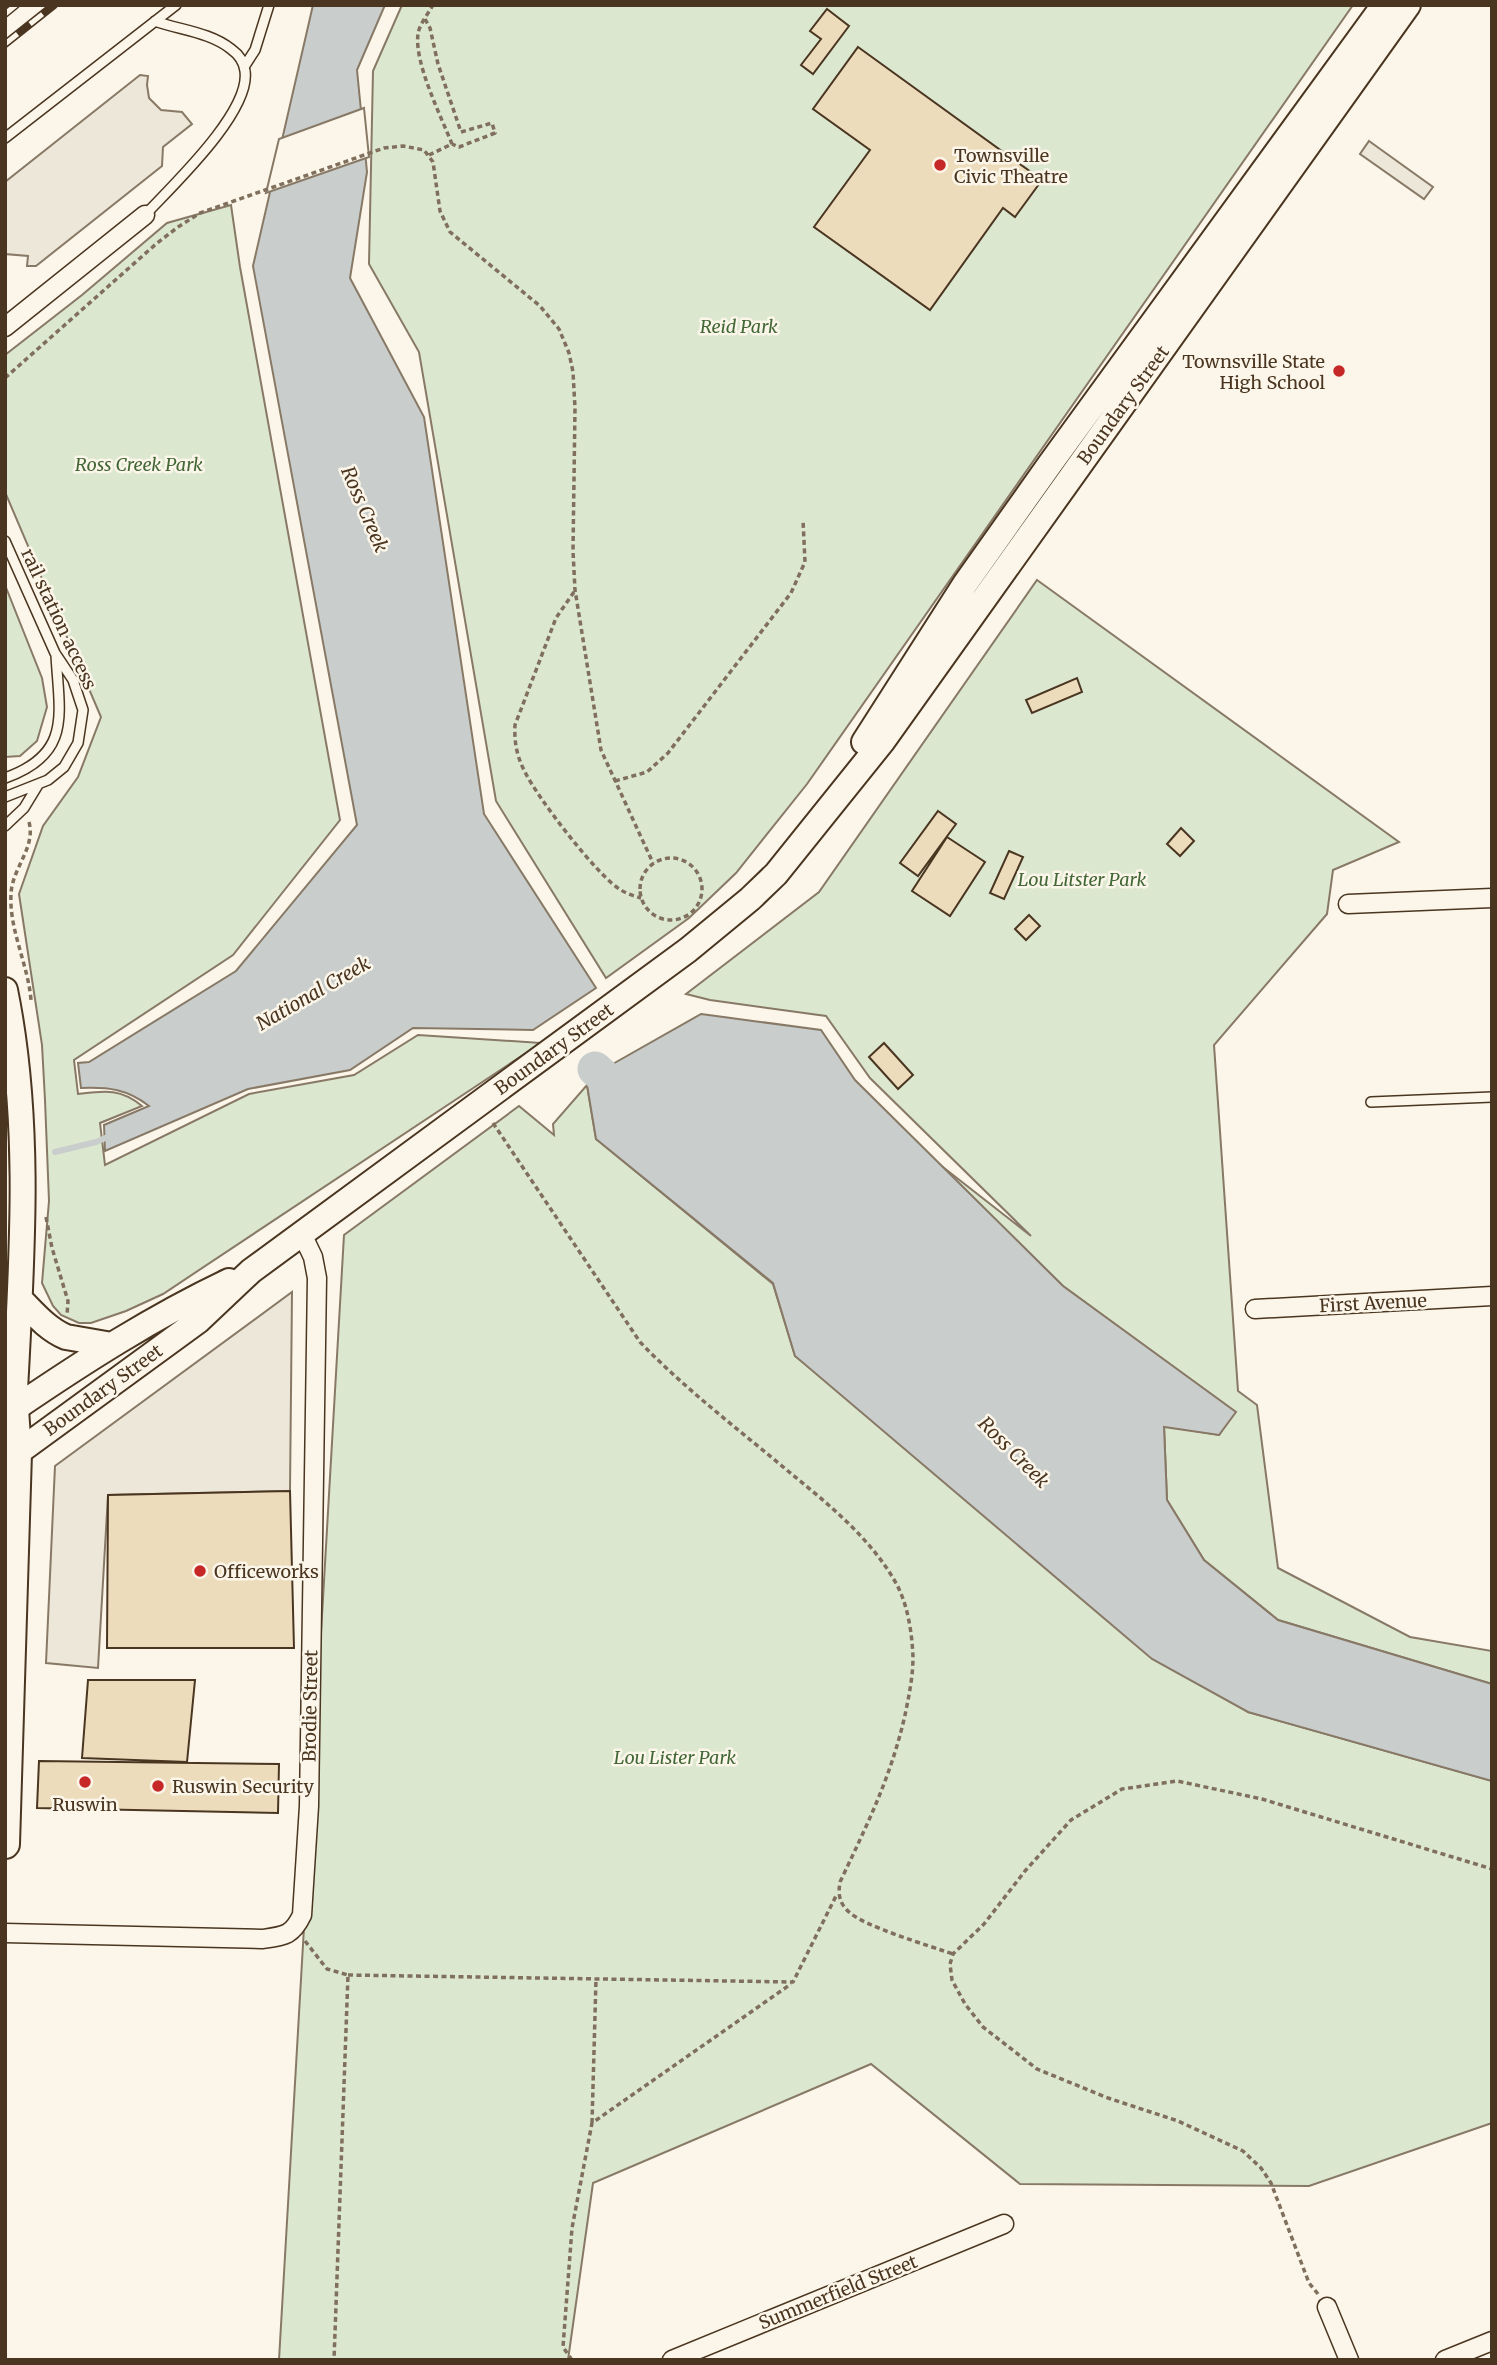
<svg xmlns="http://www.w3.org/2000/svg" width="1497" height="2365" viewBox="0 0 1497 2365" font-family="Merriweather,serif">
  <style>
    .green { fill: #dce7d0; stroke: #887966; stroke-width: 2 }
    .parking { fill: #ede7d9; stroke: #887966; stroke-width: 2 }
    .water { fill: #c9cecd; stroke: #887966; stroke-width: 2 }
    .pier { fill: #fbf6e9; stroke: #887966; stroke-width: 2 }
    .lines { fill: none; stroke-linecap: round; stroke-linejoin: round }
    .stream { stroke: #c9cecd; stroke-width: 6 }
    .river { stroke: #c9cecd; stroke-width: 35 }
    .building { fill: #ecdcbc; stroke: #4a3520; stroke-width: 2 }
    .lane-casing { stroke: #4a3520; stroke-width: 12 }
    .street-casing { stroke: #4a3520; stroke-width: 21 }
    .secondary-casing { stroke: #4a3520; stroke-width: 28 }
    .primary-casing { stroke: #4a3520; stroke-width: 32 }
    .path { stroke: #7f6f5c; stroke-width: 3.5; stroke-dasharray: 5 3.5; stroke-linecap: butt }
    .lane { stroke: #fbf6e9; stroke-width: 9 }
    .street { stroke: #fbf6e9; stroke-width: 18 }
    .secondary { stroke: #fbf6e9; stroke-width: 24 }
    .primary { stroke: #fbf6e9; stroke-width: 28 }
    .rail-casing { stroke: #4a3520; stroke-width: 8 }
    .rail { stroke: #fbf6e9; stroke-width: 5; stroke-dasharray: 16; stroke-linecap: butt }
    .poi-dot { fill: #c62828; stroke: #fbf6e9; stroke-width: 2.5 }
    .labels { text-anchor: middle; dominant-baseline: central; stroke-width: 5; stroke-linejoin: round; paint-order: stroke }
    .poi-label { font-size: 18px; fill: #4a3520; stroke: #fbf6e9; text-anchor: start }
    .park-label { font-size: 18px; font-style: italic; fill: #436837; stroke: #fbf6e9 }
    .street-label { font-size: 18px; fill: #4a3520; stroke: #fbf6e9 }
    .water-label { font-size: 19px; font-style: italic; fill: #4a3520; stroke: #fbf6e9 }
  </style>
  <rect width="100%" height="100%" fill="#fbf6e9"/>
  <path class="green" d="M402 5H1353L807 784 736 873 689 918 606 978 496 801 419 352 369 264 373 71Z
    M231 205 240 267 340 820 233 955 74 1060 78 1094C104 1091 120 1088 142 1106L100 1123 105 1165 249 1094 354 1075 418 1035 541 1043 163 1294 126 1311 91 1323H79L61 1315 53 1306 42 1283 49 1201 45 1100 42 1045 19 894 43 826 78 777 101 717 5 492V355L82 295 167 223Z
    M1037 580 1399 842 1333 870 1327 914 1214 1045 1238 1391 1257 1405 1278 1568 1410 1637 1492 1651V1684L1278 1620 1204 1560 1167 1500 1164 1426 1219 1435 1235 1412 1063 1286 939 1164 1031 1236 870 1078 826 1016 710 1000 686 994 819 892Z
    M5 585 42 678 47 707 37 741 20 756 5 757Z
    M587 1085 596 1139 773 1284 795 1356 1248 1712 1492 1781V2123L1309 2186 1020 2184 871 2064 593 2183 568 2360H279L344 1235 519 1106 554 1135 553 1124Z"/>
  <path class="parking" d="M140 75 148 76 147 85 149 98 161 110 182 112 192 124 163 147 162 166 36 266H27L28 256 5 254V182Z
    M1369 141 1433 187 1424 199 1360 154Z
    M292 1292 290 1491 108 1495 98 1668 46 1663 55 1466Z"/>
  <path class="water" d="M313 5H385L357 70 367 172 350 278 424 417 484 814 596 988 533 1030 413 1028 350 1070 248 1089 105 1151 104 1125 149 1106C127 1089 109 1087 81 1088L78 1063 89 1062 236 971 357 825 253 266Z
    M701 1014 821 1030 855 1080 1063 1286 1236 1412 1219 1435 1164 1427 1167 1500 1204 1560 1278 1620 1492 1684V1781L1248 1712 1152 1659 795 1356 773 1283 596 1139 587 1085 611 1065Z"/>
  <path class="pier" d="M364 108 369 157 266 193 279 139Z"/>
  <g class="lines">
    <path class="stream" d="M55 1152 96 1142 110 1136"/>
    <path class="river" d="M595 1069 615 1087 638 1104"/>
  </g>
  <path class="building" d="M827 9 849 26 813 74 801 65 821 39 810 31Z
    M858 47 1042 180 1015 217 1003 208 930 310 814 227 870 150 813 109Z
    M1077 678 1082 692 1032 713 1026 700Z
    M938 811 956 824 918 876 900 863Z
    M1181 828 1194 841 1180 856 1167 844Z
    M947 837 985 862 950 916 912 891Z
    M1009 851 1023 857 1004 899 990 893Z
    M1029 915 1040 926 1026 940 1015 929Z
    M884 1043 913 1075 898 1089 869 1057Z
    M290 1491 294 1648H107L108 1495Z
    M88 1680H195L187 1762 82 1758Z
    M39 1761 279 1764 278 1813 37 1808Z"/>
  <g class="lines">
    <defs>
      <path id="lane" d="M244 67 255 50 269 5
        M5 138 176 5
        M145 215C172 186 251 112 245 71 244 62 238 54 231 49 210 32 179 30 155 21
        M5 541 55 653 73 680 83 710 78 743 64 767 48 780 5 797
        M5 778C73 754 59 713 56 655
        M5 826 24 808 38 785
        M1371 1102 1492 1097"/>
      <path id="street" d="M5 327 145 215
        M1348 904 1492 898
        M1255 1309 1492 1296
        M5 1933 262 1939C284 1936 292 1936 302 1915L309 1806 317 1278 313 1257 302 1234
        M1327 2307 1349 2360
        M672 2360 1004 2224
        M1445 2360 1492 2341"/>
      <path id="secondary" d="M864 742 965 584 1050 464 1384 5
        M5 990C33 1127 21 1271 14 1409
        M20 1299C34 1313 47 1329 66 1337L112 1345
        M14 1409C83 1362 153 1317 229 1281
        M17 1453 198 1321 251 1271 688 950 750 899 776 874 882 742 1408 5"/>
      <path id="primary" d="M5 1844 17 1453 14 1409"/>
    </defs>
    <use href="#lane" class="lane-casing"/>
    <use href="#street" class="street-casing"/>
    <use href="#secondary" class="secondary-casing"/>
    <use href="#primary" class="primary-casing"/>
    <path class="path" d="M425 19 430 28 438 64 461 132 492 123 495 133 459 147 452 144
      M429 155 452 144C441 116 414 63 418 34 419 25 428 14 433 5
      M5 378 156 244 178 227 200 213 384 148 403 146 424 150 433 162 440 211 450 232 540 306 559 329 569 353 573 372 575 408 573 551 575 590 601 750 653 863
      M574 592 556 618 515 725C514 742 517 757 525 772 537 797 598 877 621 890 627 894 634 896 641 898
      M615 781 647 772 668 753 791 593 805 562 803 520
      M29 822C36 848 12 868 11 894 9 930 28 964 31 1000
      M640 889a31 31 0 1 1 62 0a31 31 0 1 1-62 0Z
      M493 1123 640 1342C685 1389 738 1429 788 1471 827 1503 872 1539 897 1585 908 1606 912 1633 913 1657 913 1676 909 1696 905 1715 891 1777 867 1825 840 1882 838 1894 839 1903 849 1912 863 1926 930 1946 953 1954
      M46 1217 52 1248 68 1301 67 1315
      M305 1941 327 1969 348 1975 334 2360
      M348 1975 793 1982 837 1894
      M592 2123 596 1979
      M1318 2294 1309 2283 1271 2183 1261 2168 1243 2151 1178 2121 1108 2098 1037 2069 983 2027 965 2004 952 1980 950 1964 953 1954 984 1924 1025 1871 1071 1820 1122 1789 1177 1781 1262 1799 1492 1869
      M572 2360 563 2347 572 2228 592 2123 791 1984"/>
    <use href="#lane" class="lane"/>
    <use href="#street" class="street"/>
    <use href="#secondary" class="secondary"/>
    <use href="#primary" class="primary"/>
    <defs>
      <path id="rail" d="M5 14 16 5
        M5 44 54 5"/>
    </defs>
    <use href="#rail" class="rail-casing"/>
    <use href="#rail" class="rail"/>
  </g>
  <g class="poi-dot">
    <circle cx="940" cy="165" r="7"/>
    <circle cx="1339" cy="371" r="7"/>
    <circle cx="200" cy="1571" r="7"/>
    <circle cx="85" cy="1782" r="7"/>
    <circle cx="158" cy="1786" r="7"/>
  </g>
  <g class="labels">
    <g class="poi-label">
      <text x="954" y="155">Townsville<tspan x="954" dy="21">Civic Theatre</tspan></text>
      <text x="1325" y="361" text-anchor="end">Townsville State<tspan x="1325" dy="21">High School</tspan></text>
      <text x="214" y="1571">Officeworks</text>
      <text x="172" y="1786">Ruswin Security</text>
      <text x="85" y="1804" text-anchor="middle">Ruswin</text>
    </g>
    <g class="park-label">
      <text x="739" y="326">Reid Park</text>
      <text x="139" y="464">Ross Creek Park</text>
      <text x="1082" y="879">Lou Litster Park</text>
      <text x="675" y="1757">Lou Lister Park</text>
    </g>
    <g class="street-label">
      <text transform="translate(1123 405) rotate(-54)">Boundary Street</text>
      <text transform="translate(59 619) rotate(65)">rail station access</text>
      <text transform="translate(554 1049) rotate(-36)">Boundary Street</text>
      <text transform="translate(1373 1303) rotate(-3)">First Avenue</text>
      <text transform="translate(103 1390) rotate(-36)">Boundary Street</text>
      <text transform="translate(310 1706) rotate(-89)">Brodie Street</text>
      <text transform="translate(838 2292) rotate(-22)">Summerfield Street</text>
    </g>
    <g class="water-label">
      <text transform="translate(365 509) rotate(67)">Ross Creek</text>
      <text transform="translate(313 993) rotate(-30)">National Creek</text>
      <text transform="translate(1014 1452) rotate(45)">Ross Creek</text>
    </g>
  </g>
  <rect width="1497" height="2365" fill="none" stroke="#4a3520" stroke-width="14"/>
</svg>
